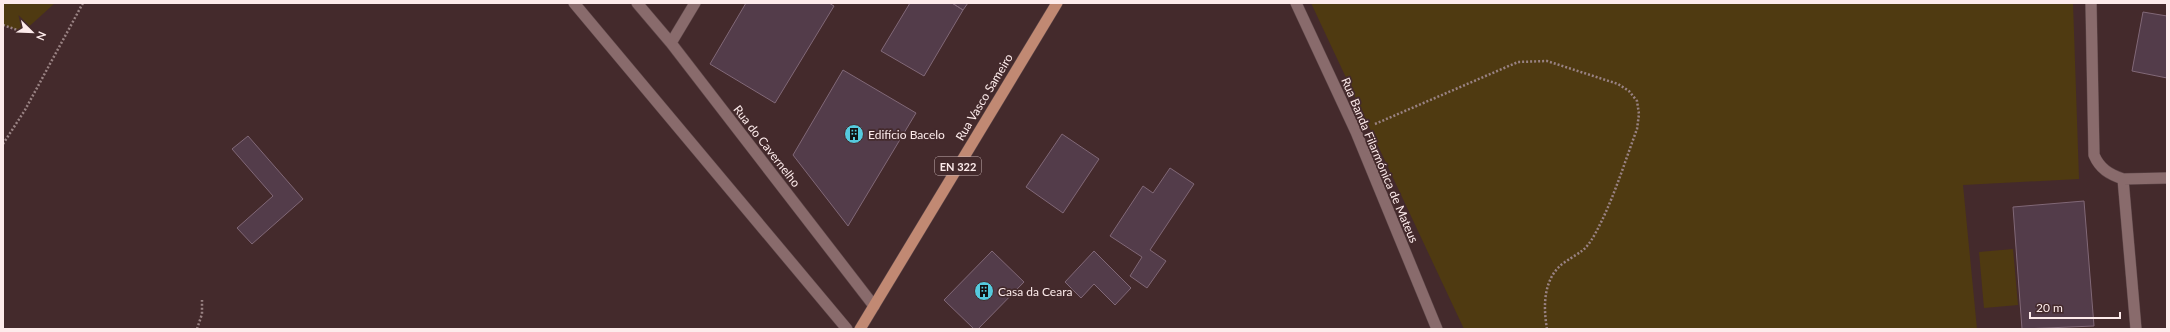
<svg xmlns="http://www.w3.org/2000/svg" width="2170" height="332" viewBox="0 0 2170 332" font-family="Lato,sans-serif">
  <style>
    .green { fill: #4f3a11 }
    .building { fill: #533c4a; stroke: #816877 }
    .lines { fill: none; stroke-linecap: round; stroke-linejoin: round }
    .service-casing { stroke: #5d4648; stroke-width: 12 }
    .minor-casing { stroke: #5d4648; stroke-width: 12 }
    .primary-casing { stroke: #5d4648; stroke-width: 12 }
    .path { stroke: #998283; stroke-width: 2.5; stroke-dasharray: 2 2; stroke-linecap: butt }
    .service { stroke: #896b6c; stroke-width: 11 }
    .minor { stroke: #896b6c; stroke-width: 11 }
    .primary { stroke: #c18973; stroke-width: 11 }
    .labels { text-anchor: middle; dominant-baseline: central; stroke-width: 3.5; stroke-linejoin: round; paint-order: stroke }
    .shield { fill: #442a2c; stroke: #c6b1b2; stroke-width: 1 }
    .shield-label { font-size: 11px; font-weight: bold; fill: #fdebeb }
    .street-label { font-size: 12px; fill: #fdebeb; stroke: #442a2c }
    .poi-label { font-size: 12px; fill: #fdebeb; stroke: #442a2c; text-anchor: start }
  </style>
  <rect width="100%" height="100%" fill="#442a2c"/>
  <path class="green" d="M3 3H55L23 32 3 25Z
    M1311 3H2073L2079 179 1963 185 1977 329H1464Z
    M2013 249 2018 305 1984 308 1979 252Z"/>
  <path class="building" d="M746 3H829L834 6 775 103 710 64Z
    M910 3H952L963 10 924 76 881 51Z
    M952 3H968L963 10Z
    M2143 12 2167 16V78L2132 71Z
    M843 70 916 113 848 226 793 155Z
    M1062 134 1099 159 1063 213 1026 187Z
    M248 136 303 199 252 244 237 228 273 196 232 149Z
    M1170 168 1194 184 1150 250 1166 261 1147 288 1130 276 1142 257 1110 236 1143 186 1153 193Z
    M2084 201 2094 326 2022 329 2013 207Z
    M992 251 1024 282 978 329H974L944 300Z
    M1094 251 1131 288 1115 305 1094 284 1081 298 1065 282Z"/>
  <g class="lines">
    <defs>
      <path id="service" d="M574 3 847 329"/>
      <path id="minor" d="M637 3 671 43 874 306
        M1296 3 1356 132 1437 329
        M2091 3 2094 155C2100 169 2109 174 2123 179L2136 329
        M671 43 695 3
        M2123 179 2167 178"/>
      <path id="primary" d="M860 329 1057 3"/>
    </defs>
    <use href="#service" class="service-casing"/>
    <use href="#minor" class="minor-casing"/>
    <use href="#primary" class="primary-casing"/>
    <path class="path" d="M3 25 23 32
      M1375 124 1518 62 1547 61 1618 84 1629 91 1637 101 1639 114 1637 129C1624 164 1613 201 1595 234 1585 252 1581 251 1565 262 1543 277 1543 306 1547 329
      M3 144 25 110 83 3
      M197 329 202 314V300"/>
    <use href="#service" class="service"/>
    <use href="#minor" class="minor"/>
    <use href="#primary" class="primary"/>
  </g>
  <defs>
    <symbol id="building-disc" viewBox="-11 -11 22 22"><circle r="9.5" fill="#55cade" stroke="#442a2c"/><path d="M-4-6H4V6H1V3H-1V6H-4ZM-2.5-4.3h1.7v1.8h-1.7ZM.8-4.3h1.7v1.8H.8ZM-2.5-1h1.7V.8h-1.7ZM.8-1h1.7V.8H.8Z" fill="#111"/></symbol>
  </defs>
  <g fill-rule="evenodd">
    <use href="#building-disc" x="843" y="123" width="22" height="22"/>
    <use href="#building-disc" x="973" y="280" width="22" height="22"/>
  </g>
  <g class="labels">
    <rect class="shield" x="935" y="157" width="46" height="18" rx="3"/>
    <g class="shield-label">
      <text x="958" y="166">EN 322</text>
    </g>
    <g class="street-label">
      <text transform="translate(984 97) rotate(-59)">Rua Vasco Sameiro</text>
      <text transform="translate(767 146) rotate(52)">Rua do Cavernelho</text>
      <text transform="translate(1380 160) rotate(67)">Rua Banda Filarmónica de Mateus</text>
    </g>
    <g class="poi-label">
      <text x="868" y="134">Edifício Bacelo</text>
      <text x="998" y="291">Casa da Ceara</text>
    </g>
  </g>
  <rect width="2170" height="332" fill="none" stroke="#fdebeb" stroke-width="8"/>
  <g transform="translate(32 32) rotate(113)" stroke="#442a2c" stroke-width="3" paint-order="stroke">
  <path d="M0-3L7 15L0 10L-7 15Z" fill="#fdebeb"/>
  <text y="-6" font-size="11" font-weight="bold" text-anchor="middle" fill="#fdebeb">N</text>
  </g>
  <path d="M2030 312v6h90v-6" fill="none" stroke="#fdebeb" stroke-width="2"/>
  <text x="2036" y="312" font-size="12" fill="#fdebeb" stroke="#442a2c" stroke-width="3" paint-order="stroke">20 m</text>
</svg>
